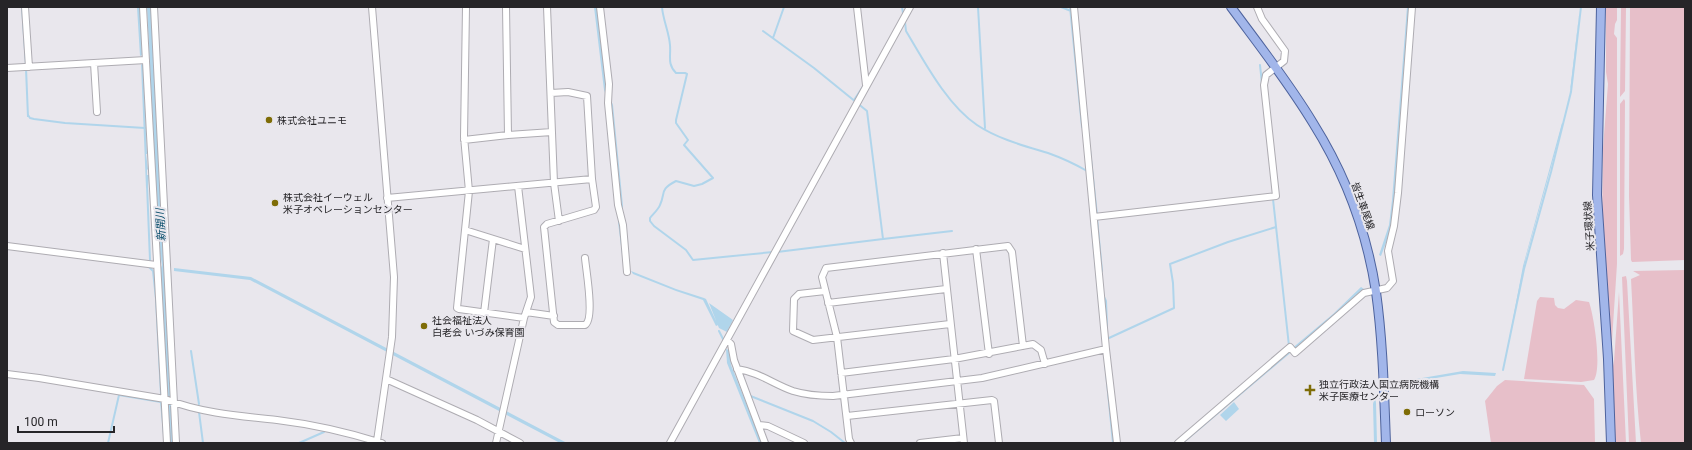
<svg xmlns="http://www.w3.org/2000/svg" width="1692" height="450" viewBox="0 0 1692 450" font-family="Roboto,'Noto Sans JP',sans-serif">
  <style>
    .green { fill: #e7bfc9 }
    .water { fill: #b0d5eb }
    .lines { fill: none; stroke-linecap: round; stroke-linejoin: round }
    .stream { stroke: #b0d5eb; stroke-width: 2 }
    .minor-casing { stroke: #aeacb2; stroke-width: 8 }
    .major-casing { stroke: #4e639d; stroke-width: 10 }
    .minor { stroke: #fff; stroke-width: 6 }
    .major { stroke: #a2b6ea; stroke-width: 8 }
    .poi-dot { fill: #7e6c06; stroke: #e9e7ed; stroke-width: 1.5 }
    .labels { text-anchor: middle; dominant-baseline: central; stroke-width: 4; stroke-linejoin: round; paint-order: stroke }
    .poi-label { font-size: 10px; fill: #262528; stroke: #e9e7ed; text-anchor: start }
    .street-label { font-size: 10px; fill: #262528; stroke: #e9e7ed }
    .water-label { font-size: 11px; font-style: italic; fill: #094e6c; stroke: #e9e7ed }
  </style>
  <rect width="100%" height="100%" fill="#e9e7ed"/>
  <path class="green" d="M1606 7H1617V20L1615 24 1614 34 1617 38V264L1611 356 1602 228 1603 148 1608 84 1606 72Z
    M1621 7H1626L1625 91 1620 97Z
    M1630 7H1685V260L1632 262 1631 260 1629 196Z
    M1624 99 1625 101 1624 249 1623 254 1620 256V104Z
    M1685 270V443H1641C1635 389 1634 334 1631 279L1640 275 1633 271Z
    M1626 276 1627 281 1636 443H1629L1622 277Z
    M1619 292 1626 443H1615L1612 371 1614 361Z
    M1540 297 1554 298 1555 305 1558 308 1564 309 1576 300 1589 302C1594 316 1602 368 1594 380L1581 382 1524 379 1537 301Z
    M1505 380 1584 385 1594 399 1595 443H1491L1485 401 1497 386Z"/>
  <path class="water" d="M21 7H23L26 65H25Z
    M137 7H140L142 55 140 56Z
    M147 7H151L175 443H169L160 271 162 265 159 248Z
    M594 7H597L607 90 613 105 623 206 621 222 625 268 624 270 618 222 620 206 610 106 604 90Z
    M1407 7H1410L1396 195 1392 227 1381 256 1379 255 1389 225 1392 200Z
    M1580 7 1572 82 1564 120 1570 91Z
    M141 64 143 65 147 154H146L148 169 147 170V175H149L148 187 146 188Z
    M27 68 29 117H27L25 69Z
    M1562 123 1563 124 1526 257 1504 366 1523 266Z
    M174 268 251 277 567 443H560L250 280 174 271Z
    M631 271 676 289 704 298 706 299 718 325 716 326 703 300 676 291 633 274Z
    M1361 287 1364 289 1314 333 1184 443H1179L1333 314Z
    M709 303 733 320 727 332 719 328Z
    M726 349 729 350 731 365 762 443H759L727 363Z
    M1463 371 1496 373 1495 376 1460 374 1394 385 1393 383Z
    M1375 396 1376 403 1377 443H1374L1373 404Z
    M1234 402 1239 409 1226 421 1220 415Z"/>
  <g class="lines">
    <path class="stream" d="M662 7C663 20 669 32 670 45 671 56 667 64 676 73H685L687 74 676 120V123L688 140 684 145 713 178 702 184 694 186 676 181C659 190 666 192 660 205 658 210 653 214 650 218V221L654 226 686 250 693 260 773 252
      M902 7 903 13
      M978 7 985 128
      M1061 7 1071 11
      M1070 7 1082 127
      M905 22 906 31C924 61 947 105 977 125 998 139 1025 146 1048 153 1062 158 1075 164 1087 171
      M763 31 814 68 867 111 883 239 952 231
      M773 38 784 7
      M1260 65 1262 84
      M854 100 864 85
      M28 115 30 118 34 119 65 123 145 128
      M1090 150 1097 215
      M147 185 150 260
      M1273 199 1289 346
      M1097 218 1102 271
      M1091 219 1113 443
      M777 252 883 239
      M148 266 153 271 156 299 161 394
      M1103 295 1106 301 1107 326
      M719 331 723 339
      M1109 338 1174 308 1173 283 1170 264 1228 242 1276 227
      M191 351 199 404
      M1503 370 1524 269 1551 172 1571 92 1581 7
      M748 395 813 421 831 432 845 443
      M199 412 203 443
      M108 443 119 395 161 402 164 435
      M299 443 324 432"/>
    <defs>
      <path id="minor" d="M25 7 29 67
        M143 7 167 443
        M154 7 176 443
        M372 7 394 277 392 337 377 441
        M466 7 464 137 469 191 457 308 459 309 524 318
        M547 7 554 183 559 221
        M600 7 609 84 608 103 618 205 623 225 627 272
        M857 7 866 85
        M1074 7 1106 349 1117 443
        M94 63 97 112
        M7 68 146 60
        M508 135 552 132
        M464 140 508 135 506 7
        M387 198 592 179 587 96 568 92 551 93
        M1094 217 1276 196 1264 85 1266 75 1284 61 1285 51 1262 19 1257 7
        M465 230 525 249
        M7 246 156 265
        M976 249 989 354
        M943 253 964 443
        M585 258C586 270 595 319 585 325H558L554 322 544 227 547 224 594 210 596 207 592 179
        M825 291 799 294 794 299 793 331 813 340 950 324
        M828 303 946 289
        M526 312 554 316
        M484 313 493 239
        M727 340 731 344 734 360 765 443
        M737 369C759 372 773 384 793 391 806 395 820 396 833 396L982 378 1106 349
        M841 373 954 359 1033 344 1041 350 1045 364
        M7 374 39 378 165 399C201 413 239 416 277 420 310 424 350 433 382 443
        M386 379 477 420 520 443
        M847 416 992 400 994 401 999 443
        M759 425 768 426 804 443
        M496 443 524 318 531 297 518 186
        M670 443 910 7
        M851 443 849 439 837 337 822 277 826 268 1008 246 1012 252 1023 346
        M920 443 963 438
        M1178 443 1290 347 1295 353 1364 293 1387 288 1393 281 1388 251 1394 226 1398 193 1412 7"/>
      <path id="major" d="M1231 7C1259 45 1289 83 1313 123 1345 174 1367 233 1376 292 1383 342 1384 393 1386 443
        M1601 7 1597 195 1608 359 1611 443"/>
    </defs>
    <use href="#minor" class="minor-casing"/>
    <use href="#major" class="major-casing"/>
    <use href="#minor" class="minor"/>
    <use href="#major" class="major"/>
  </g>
  <g class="poi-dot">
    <circle cx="269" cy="120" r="4"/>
    <circle cx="275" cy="203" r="4"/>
    <circle cx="424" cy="326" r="4"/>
    <path d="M1308 384h4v4h4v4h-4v4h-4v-4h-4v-4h4z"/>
    <circle cx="1407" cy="412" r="4"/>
  </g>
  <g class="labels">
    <g class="poi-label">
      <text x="277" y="120">株式会社ユニモ</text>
      <text x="283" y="197">株式会社イーウェル<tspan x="283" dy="12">米子オペレーションセンター</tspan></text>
      <text x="432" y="320">社会福祉法人<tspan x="432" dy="12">白老会 いづみ保育園</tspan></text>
      <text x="1319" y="384">独立行政法人国立病院機構<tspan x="1319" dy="12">米子医療センター</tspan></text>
      <text x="1415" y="412">ローソン</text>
    </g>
    <g class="street-label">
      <text transform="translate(1363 206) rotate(70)">皆生車尾線</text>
      <text transform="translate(1589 226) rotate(-94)">米子環状線</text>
    </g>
    <g class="water-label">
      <text transform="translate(161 225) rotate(-93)">新開川</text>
    </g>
  </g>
  <rect width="1692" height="450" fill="none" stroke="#262528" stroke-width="16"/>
  <path d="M18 426v6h96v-6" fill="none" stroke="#262528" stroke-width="2"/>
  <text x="24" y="426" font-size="12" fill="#262528" stroke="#e9e7ed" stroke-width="3" paint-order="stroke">100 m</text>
</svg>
